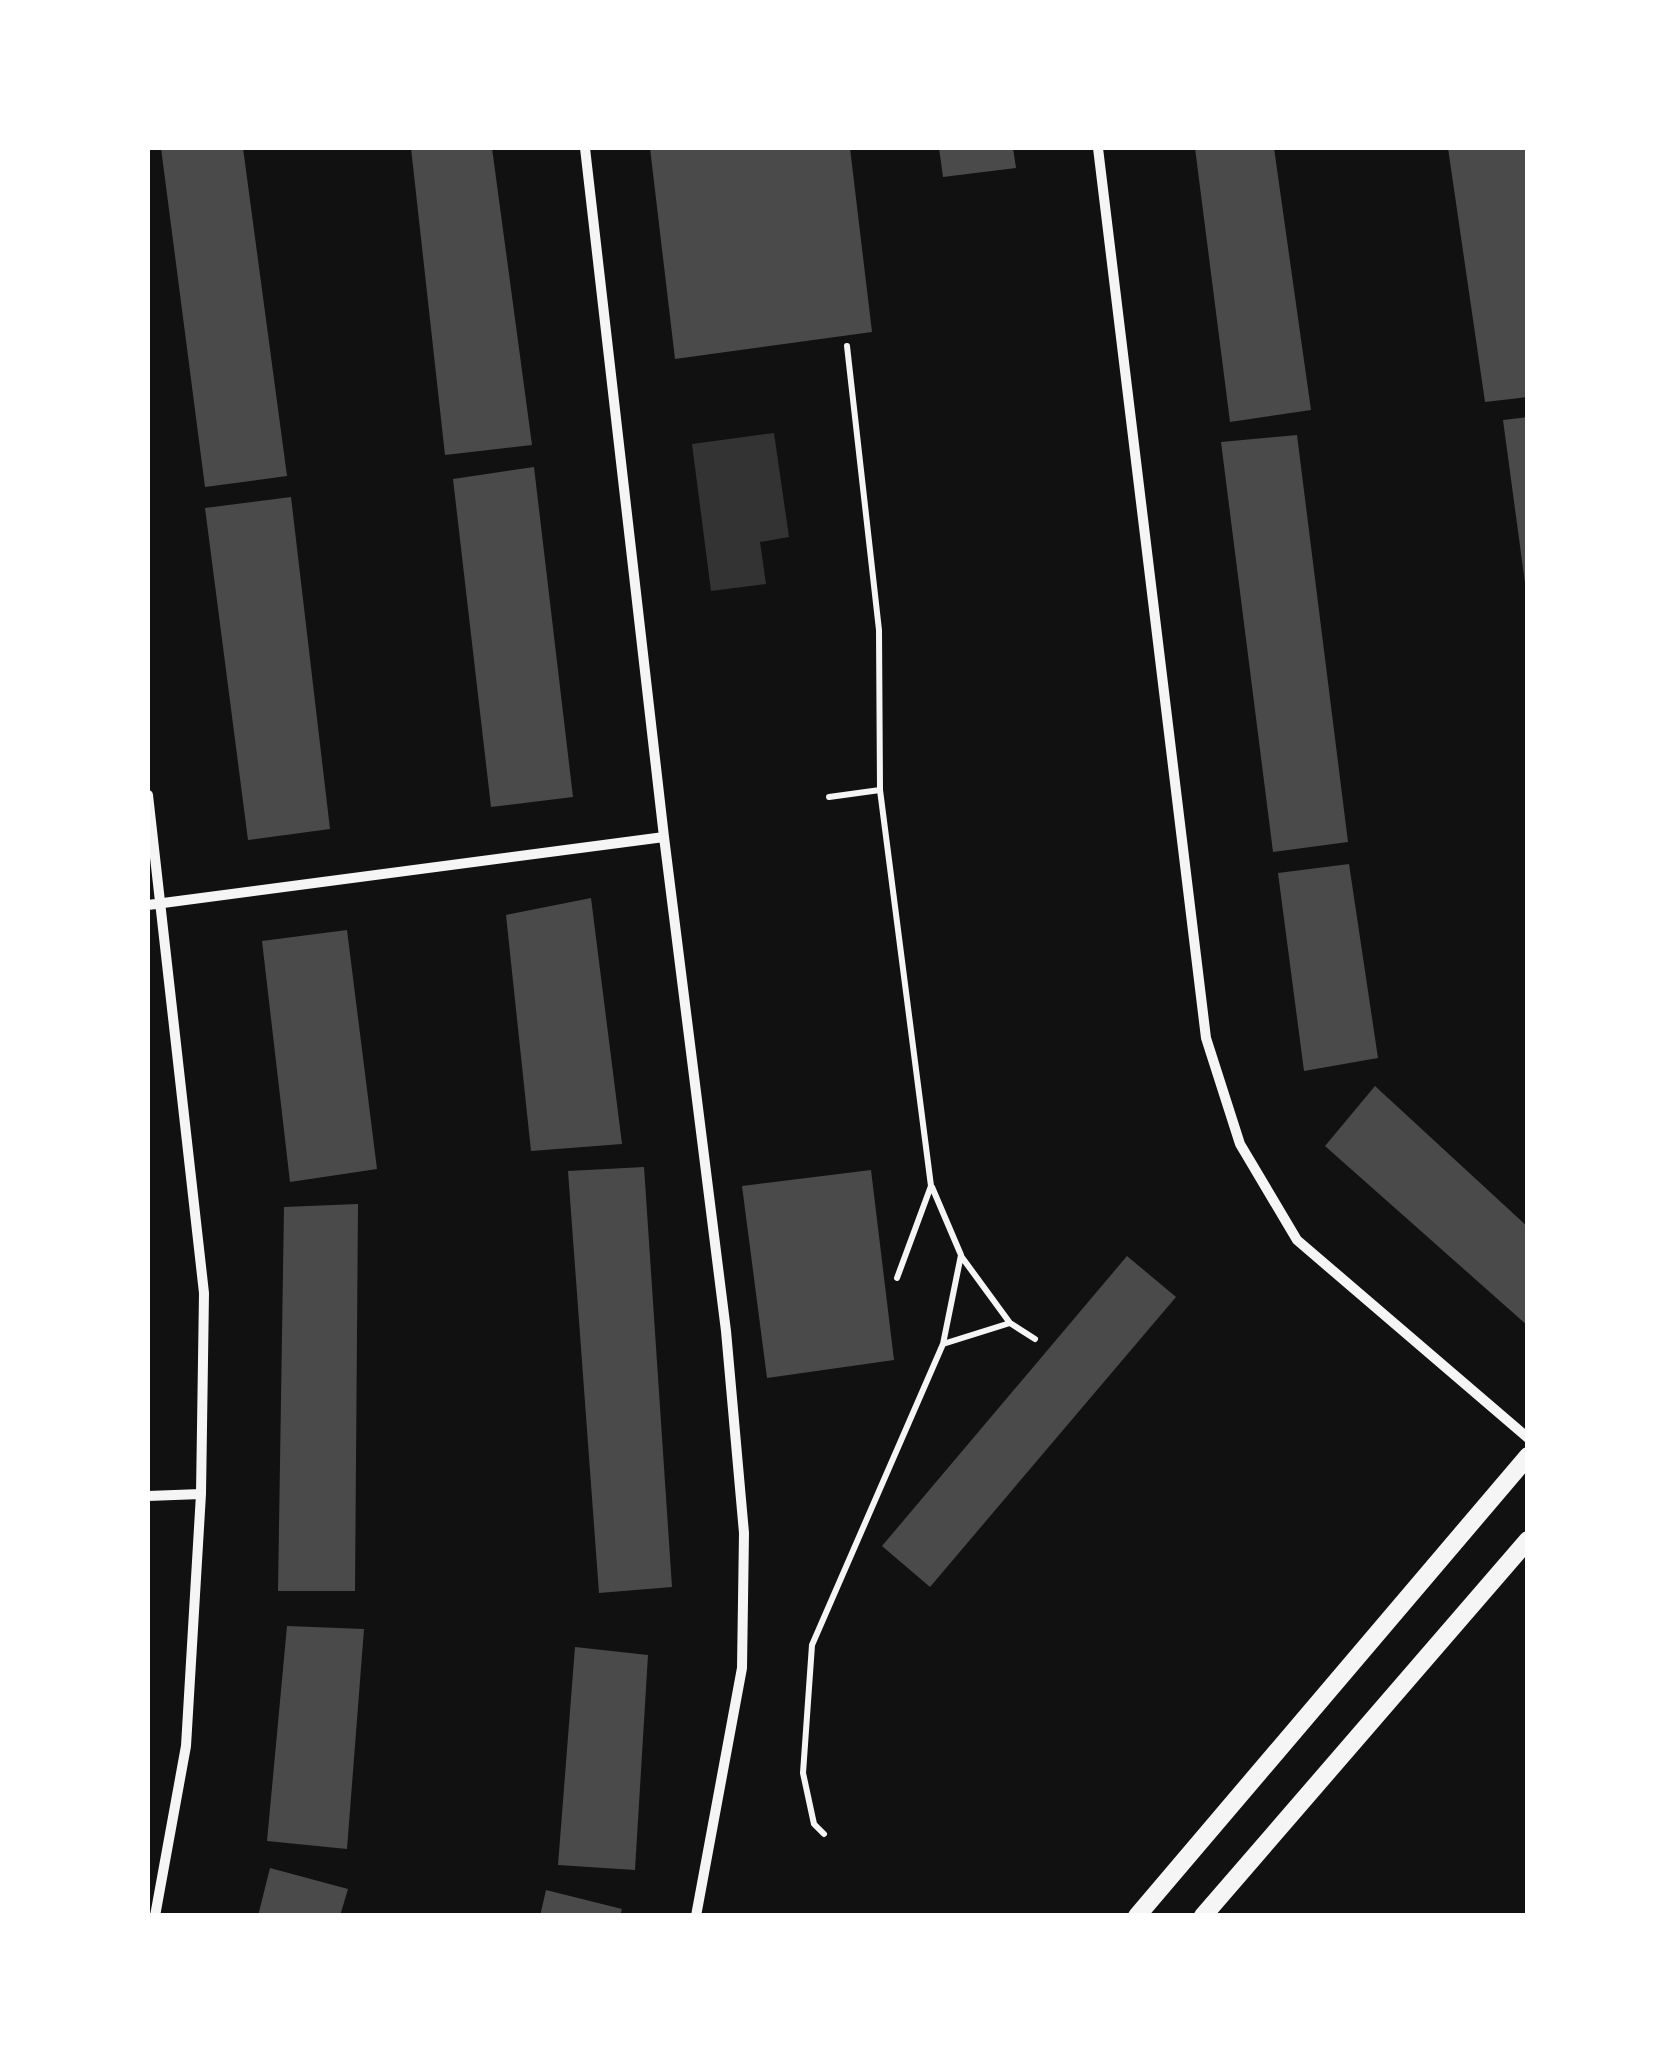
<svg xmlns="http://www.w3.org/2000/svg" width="1675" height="2063" viewBox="0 0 1675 2063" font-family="'Source Sans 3',sans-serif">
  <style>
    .water { fill: #333 }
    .building { fill: #4a4a4a }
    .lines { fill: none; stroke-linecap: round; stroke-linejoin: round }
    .path { stroke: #f5f5f5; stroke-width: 6 }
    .minor { stroke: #f5f5f5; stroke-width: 10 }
    .tertiary { stroke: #f5f5f5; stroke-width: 18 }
  </style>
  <rect width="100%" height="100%" fill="#111"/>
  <path class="water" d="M774 433 789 537 760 542 766 584 711 591 692 444Z"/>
  <path class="building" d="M161 148H243L287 476 205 487Z
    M411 148H492L532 445 445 455Z
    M650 148H850L872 332 675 359Z
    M939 148H1013L1016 168 943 177Z
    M1195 148H1274L1311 410 1230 422Z
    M1448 148H1528V397L1485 402Z
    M1528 417V583H1525L1503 420Z
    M1297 435 1348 842 1273 852 1221 442Z
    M534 467 573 797 491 807 453 479Z
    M291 497 330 829 248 840 205 508Z
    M1349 864 1378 1058 1304 1071 1278 873Z
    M591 898 622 1144 531 1151 506 915Z
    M347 930 377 1169 290 1182 262 941Z
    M1375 1086 1528 1227V1326L1325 1146Z
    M644 1167 672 1587 599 1593 568 1171Z
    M871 1170 894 1360 767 1378 742 1186Z
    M358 1204 355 1591H278L284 1207Z
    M1127 1256 1176 1297 930 1587 882 1546Z
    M287 1626 364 1629 347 1849 267 1841Z
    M575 1647 648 1655 635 1870 558 1865Z
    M270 1868 348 1889 340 1916H258Z
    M546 1890 622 1909 620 1916H540Z"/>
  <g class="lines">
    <path class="path" d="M847 346 879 630 880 790 931 1186 897 1278
      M829 797 880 790
      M961 1256 1010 1323 1035 1339
      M943 1344 1010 1323
      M824 1834 814 1824 803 1773 812 1645 943 1344 961 1255 932 1187"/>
    <path class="minor" d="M585 148 664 837 726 1331 744 1533 742 1668 696 1916
      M1098 148 1206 1038 1240 1144 1297 1240 1528 1438
      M148 795 204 1293 201 1494 186 1746 155 1916
      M148 905 664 837
      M148 1496 201 1494"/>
    <path class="tertiary" d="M1137 1916 1528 1456
      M1203 1916 1528 1540"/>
  </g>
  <rect width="1675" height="2063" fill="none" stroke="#ffffff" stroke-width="300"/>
</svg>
